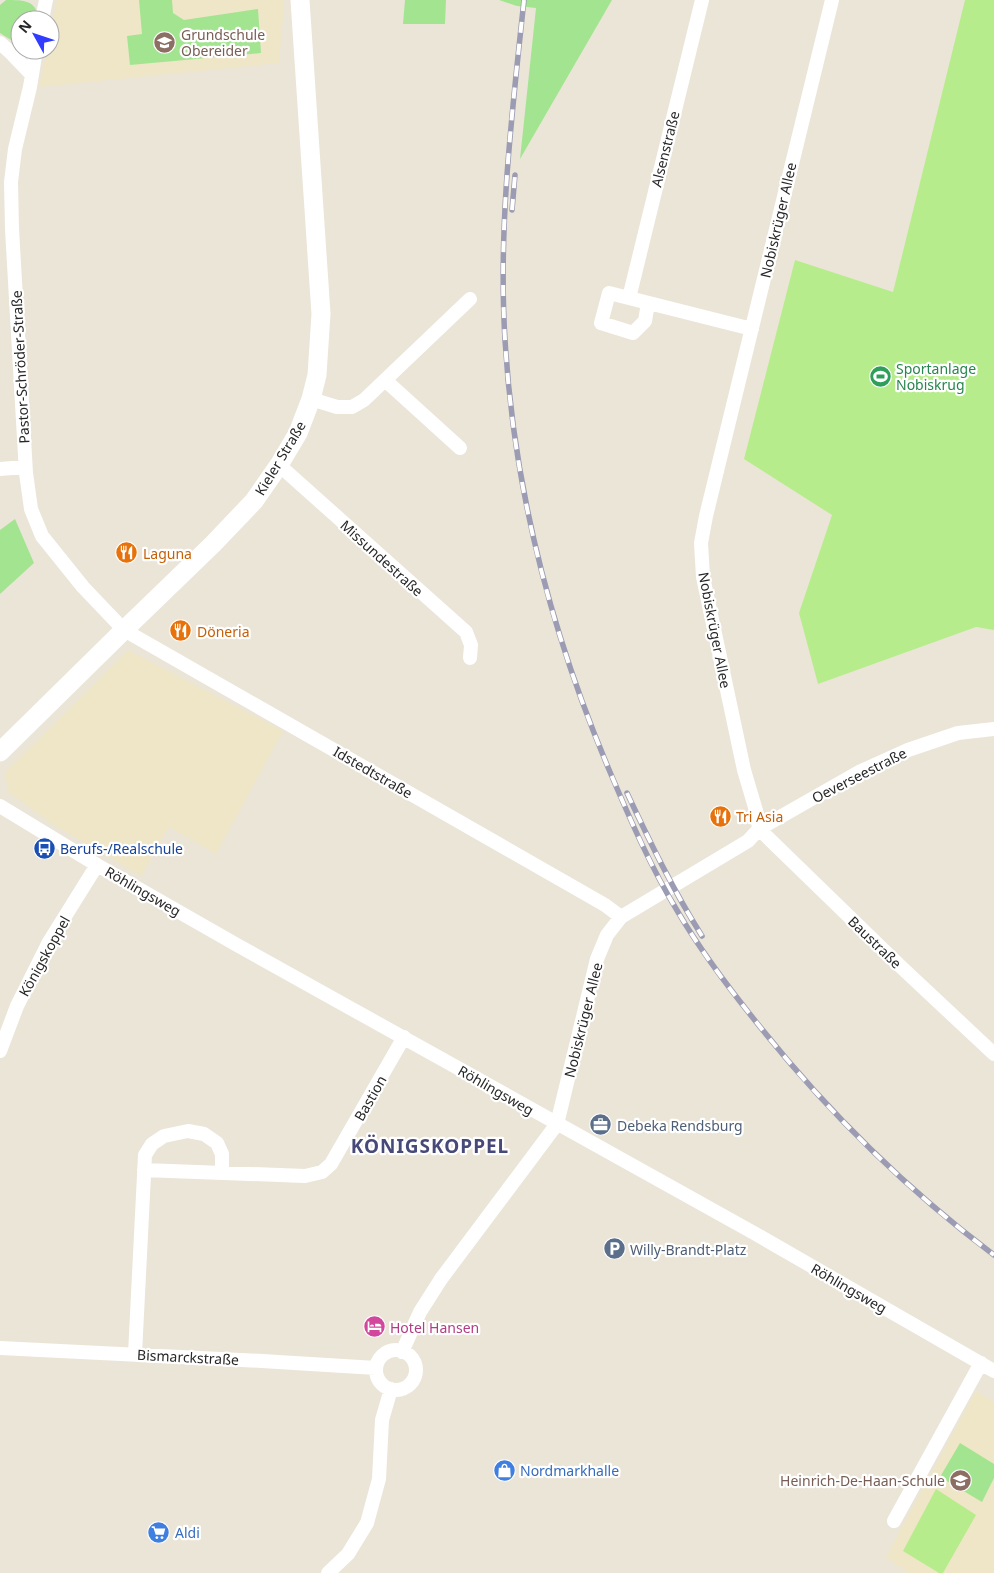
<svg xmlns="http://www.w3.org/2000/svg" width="994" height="1573" viewBox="0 0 994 1573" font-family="'Noto Sans',sans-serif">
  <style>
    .education { fill: #eee6c6 }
    .green { fill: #a3e491 }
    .pitch { fill: #b7ec8c }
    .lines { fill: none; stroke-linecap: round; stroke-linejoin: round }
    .street { stroke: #fff; stroke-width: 14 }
    .secondary { stroke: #fff; stroke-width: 19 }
    .rail-casing { stroke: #9b9bb3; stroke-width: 5.5 }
    .rail { stroke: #fff; stroke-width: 4; stroke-dasharray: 11; stroke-linecap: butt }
    .labels { text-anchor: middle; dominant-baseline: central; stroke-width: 4.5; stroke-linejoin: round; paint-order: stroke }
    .education-label { font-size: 14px; fill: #785e54; stroke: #fff; text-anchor: start }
    .street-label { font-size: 14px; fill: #272727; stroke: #fff }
    .leisure-label { font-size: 14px; fill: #27864d; stroke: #fff; text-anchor: start }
    .food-label { font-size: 14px; fill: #c56008; stroke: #fff; text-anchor: start }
    .transit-label { font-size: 14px; fill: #164399; stroke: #fff; text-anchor: start }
    .service-label { font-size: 14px; fill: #4e5e75; stroke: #fff; text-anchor: start }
    .hotel-label { font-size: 14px; fill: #b23c85; stroke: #fff; text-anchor: start }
    .shop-label { font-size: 14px; fill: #366cbe; stroke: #fff; text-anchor: start }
    .district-label { font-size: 19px; font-weight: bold; letter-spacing: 1px; fill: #474979; stroke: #fff }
  </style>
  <rect width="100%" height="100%" fill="#ebe5d8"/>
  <path class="education" d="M57 0H283V15L279 63 39 87 47 50H50V34Z
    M128 650 283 731 216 854 169 827 141 876 54 825 8 792 5 772Z
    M976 1391 994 1402V1573H908L886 1557Z"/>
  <path class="green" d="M6 0C23 0 38 0 38 20H20V40H11L0 33V5Z
    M139 0H172L173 13 184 20 258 9 261 53 130 65 127 36 142 34Z
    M405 0H446L445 24H403Z
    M499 0H612L520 159 536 8 517 6Z
    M15 519 34 563 0 594V530Z
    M960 1443 994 1464V1478L982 1502 940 1477Z"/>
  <path class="pitch" d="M965 0H994V630L976 627 818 684 799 613 832 515 744 459 795 260 893 292Z
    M936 1489 976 1515 943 1573H939L903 1551Z"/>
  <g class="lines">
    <path class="street" d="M702 0 629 298 752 329
      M42 20 46 0
      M0 43 10 52 31 74
      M36 50 30 87 15 149 11 182 12 229 26 473 31 509 42 536 83 587 124 630 605 905 621 917
      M629 298 609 293 601 323 633 333 645 321 648 303
      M385 380 460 448
      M311 399 337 407H352L364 400 470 299
      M279 465 466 632 471 645 470 658
      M0 469 25 467
      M0 806 97 865 237 945 754 1233 994 1371
      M759 829 757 814 744 770 703 577 701 543 706 516 832 0
      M759 829 899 965 994 1054
      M0 1051 17 1006 49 942 97 865
      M144 1170 305 1176 322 1172 331 1164 404 1037
      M0 1348 262 1361 376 1368
      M376 1370a20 20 0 1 1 40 0a20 20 0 1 1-40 0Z
      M402 1352 420 1312 441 1279 557 1124 597 959 607 935 621 917 748 841 759 829 859 772 908 750 958 733 994 729
      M135 1354 145 1155 152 1144 164 1136 188 1131 204 1134 217 1143 222 1154V1172
      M894 1521 981 1363
      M328 1573 348 1554 367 1523 379 1479 382 1420 391 1389"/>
    <path class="secondary" d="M0 752 124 630 213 544 254 501 279 465 298 433 311 399 317 375 321 314 300 0"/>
    <defs>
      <path id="rail" d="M524 0C512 113 498 226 505 340 514 491 551 633 610 772 630 819 651 868 678 912 702 953 731 991 761 1028 830 1114 905 1188 994 1255
        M512 210 515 175
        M627 793C650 842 673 890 702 936"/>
    </defs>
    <use href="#rail" class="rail-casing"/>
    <use href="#rail" class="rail"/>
  </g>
  <defs>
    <symbol id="school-disc" viewBox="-11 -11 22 22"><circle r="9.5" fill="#8d6e63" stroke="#fff"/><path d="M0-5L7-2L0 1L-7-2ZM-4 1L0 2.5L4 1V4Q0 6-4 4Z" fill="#fff"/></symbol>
    <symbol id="stadium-disc" viewBox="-11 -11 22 22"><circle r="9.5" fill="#2e9e5b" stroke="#fff"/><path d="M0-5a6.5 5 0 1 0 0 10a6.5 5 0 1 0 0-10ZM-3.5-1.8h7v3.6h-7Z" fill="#fff"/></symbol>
    <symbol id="restaurant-disc" viewBox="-11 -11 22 22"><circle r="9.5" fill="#e8710a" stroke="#fff"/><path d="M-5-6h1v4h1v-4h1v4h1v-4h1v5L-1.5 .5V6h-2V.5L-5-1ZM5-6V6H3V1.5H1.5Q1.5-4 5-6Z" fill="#fff"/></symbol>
    <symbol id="bus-disc" viewBox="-11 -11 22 22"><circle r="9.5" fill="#1a4fb4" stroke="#fff"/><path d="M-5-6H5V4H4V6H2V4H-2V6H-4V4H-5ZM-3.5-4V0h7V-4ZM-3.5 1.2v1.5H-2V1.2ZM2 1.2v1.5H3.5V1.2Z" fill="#fff"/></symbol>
    <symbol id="office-disc" viewBox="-11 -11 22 22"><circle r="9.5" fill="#5c6f8a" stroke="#fff"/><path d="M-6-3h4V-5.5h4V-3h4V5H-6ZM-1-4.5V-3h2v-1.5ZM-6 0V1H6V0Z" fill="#fff"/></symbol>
    <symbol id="parking-disc" viewBox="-11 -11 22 22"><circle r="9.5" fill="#5c6f8a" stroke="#fff"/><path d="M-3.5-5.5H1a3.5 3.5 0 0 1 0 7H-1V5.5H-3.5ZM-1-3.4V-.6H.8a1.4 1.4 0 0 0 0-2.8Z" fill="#fff"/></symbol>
    <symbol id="hotel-disc" viewBox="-11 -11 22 22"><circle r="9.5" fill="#d1479c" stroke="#fff"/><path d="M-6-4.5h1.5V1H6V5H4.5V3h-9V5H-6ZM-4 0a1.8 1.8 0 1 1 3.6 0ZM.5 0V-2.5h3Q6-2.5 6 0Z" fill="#fff"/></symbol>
    <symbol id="shop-disc" viewBox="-11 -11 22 22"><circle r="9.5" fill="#3f7fe0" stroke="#fff"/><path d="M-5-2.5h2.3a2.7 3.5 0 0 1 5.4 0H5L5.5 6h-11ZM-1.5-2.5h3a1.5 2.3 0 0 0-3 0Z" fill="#fff"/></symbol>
    <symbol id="supermarket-disc" viewBox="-11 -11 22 22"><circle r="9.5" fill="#3f7fe0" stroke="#fff"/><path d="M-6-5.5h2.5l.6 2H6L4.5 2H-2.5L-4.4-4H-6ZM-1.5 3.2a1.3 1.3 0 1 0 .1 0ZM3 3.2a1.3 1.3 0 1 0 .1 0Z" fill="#fff"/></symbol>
  </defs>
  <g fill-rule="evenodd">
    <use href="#school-disc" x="152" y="30" width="25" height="25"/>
    <use href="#stadium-disc" x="868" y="364" width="25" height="25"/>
    <use href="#restaurant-disc" x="114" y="540" width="25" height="25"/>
    <use href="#restaurant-disc" x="168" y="618" width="25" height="25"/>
    <use href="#restaurant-disc" x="708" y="804" width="25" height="25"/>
    <use href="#bus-disc" x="32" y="836" width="25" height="25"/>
    <use href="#office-disc" x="588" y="1112" width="25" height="25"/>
    <use href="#parking-disc" x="602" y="1236" width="25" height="25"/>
    <use href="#hotel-disc" x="362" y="1314" width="25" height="25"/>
    <use href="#shop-disc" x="492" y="1458" width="25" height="25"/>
    <use href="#school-disc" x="948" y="1468" width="25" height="25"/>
    <use href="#supermarket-disc" x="146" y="1520" width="25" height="25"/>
  </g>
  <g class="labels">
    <g class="education-label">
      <text x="181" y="34">Grundschule<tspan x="181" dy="16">Obereider</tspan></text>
      <text x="945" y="1480" text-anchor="end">Heinrich-De-Haan-Schule</text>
    </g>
    <g class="street-label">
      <text transform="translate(665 149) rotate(-76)">Alsenstraße</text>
      <text transform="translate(778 220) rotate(-77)">Nobiskrüger Allee</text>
      <text transform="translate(20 367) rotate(-93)">Pastor-Schröder-Straße</text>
      <text transform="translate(280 458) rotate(-59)">Kieler Straße</text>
      <text transform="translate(382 558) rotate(42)">Missundestraße</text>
      <text transform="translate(715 630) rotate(79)">Nobiskrüger Allee</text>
      <text transform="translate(373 772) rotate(30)">Idstedtstraße</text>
      <text transform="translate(859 775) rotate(-27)">Oeverseestraße</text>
      <text transform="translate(143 891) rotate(30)">Röhlingsweg</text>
      <text transform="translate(875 942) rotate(44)">Baustraße</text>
      <text transform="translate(44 956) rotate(-61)">Königskoppel</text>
      <text transform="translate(583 1020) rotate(-76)">Nobiskrüger Allee</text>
      <text transform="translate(496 1090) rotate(30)">Röhlingsweg</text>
      <text transform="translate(370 1098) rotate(-60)">Bastion</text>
      <text transform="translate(849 1288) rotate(30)">Röhlingsweg</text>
      <text transform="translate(188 1357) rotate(3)">Bismarckstraße</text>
    </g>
    <g class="leisure-label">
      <text x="896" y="368">Sportanlage<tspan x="896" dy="16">Nobiskrug</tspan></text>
    </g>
    <g class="food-label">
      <text x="143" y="553">Laguna</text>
      <text x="197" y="631">Döneria</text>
      <text x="736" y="816">Tri Asia</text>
    </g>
    <g class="transit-label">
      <text x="60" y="848">Berufs-/Realschule</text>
    </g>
    <g class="service-label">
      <text x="617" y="1125">Debeka Rendsburg</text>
      <text x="630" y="1249">Willy-Brandt-Platz</text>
    </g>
    <g class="hotel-label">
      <text x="390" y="1327">Hotel Hansen</text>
    </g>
    <g class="shop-label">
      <text x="520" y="1470">Nordmarkhalle</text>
      <text x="175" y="1532">Aldi</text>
    </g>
    <g class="district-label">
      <text x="430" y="1146">KÖNIGSKOPPEL</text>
    </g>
  </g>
  <g transform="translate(35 35) rotate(310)"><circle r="24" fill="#ffffff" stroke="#a9a9a9"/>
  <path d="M0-4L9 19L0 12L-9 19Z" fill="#313cff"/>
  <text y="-8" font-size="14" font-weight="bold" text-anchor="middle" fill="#272727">N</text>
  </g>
</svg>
